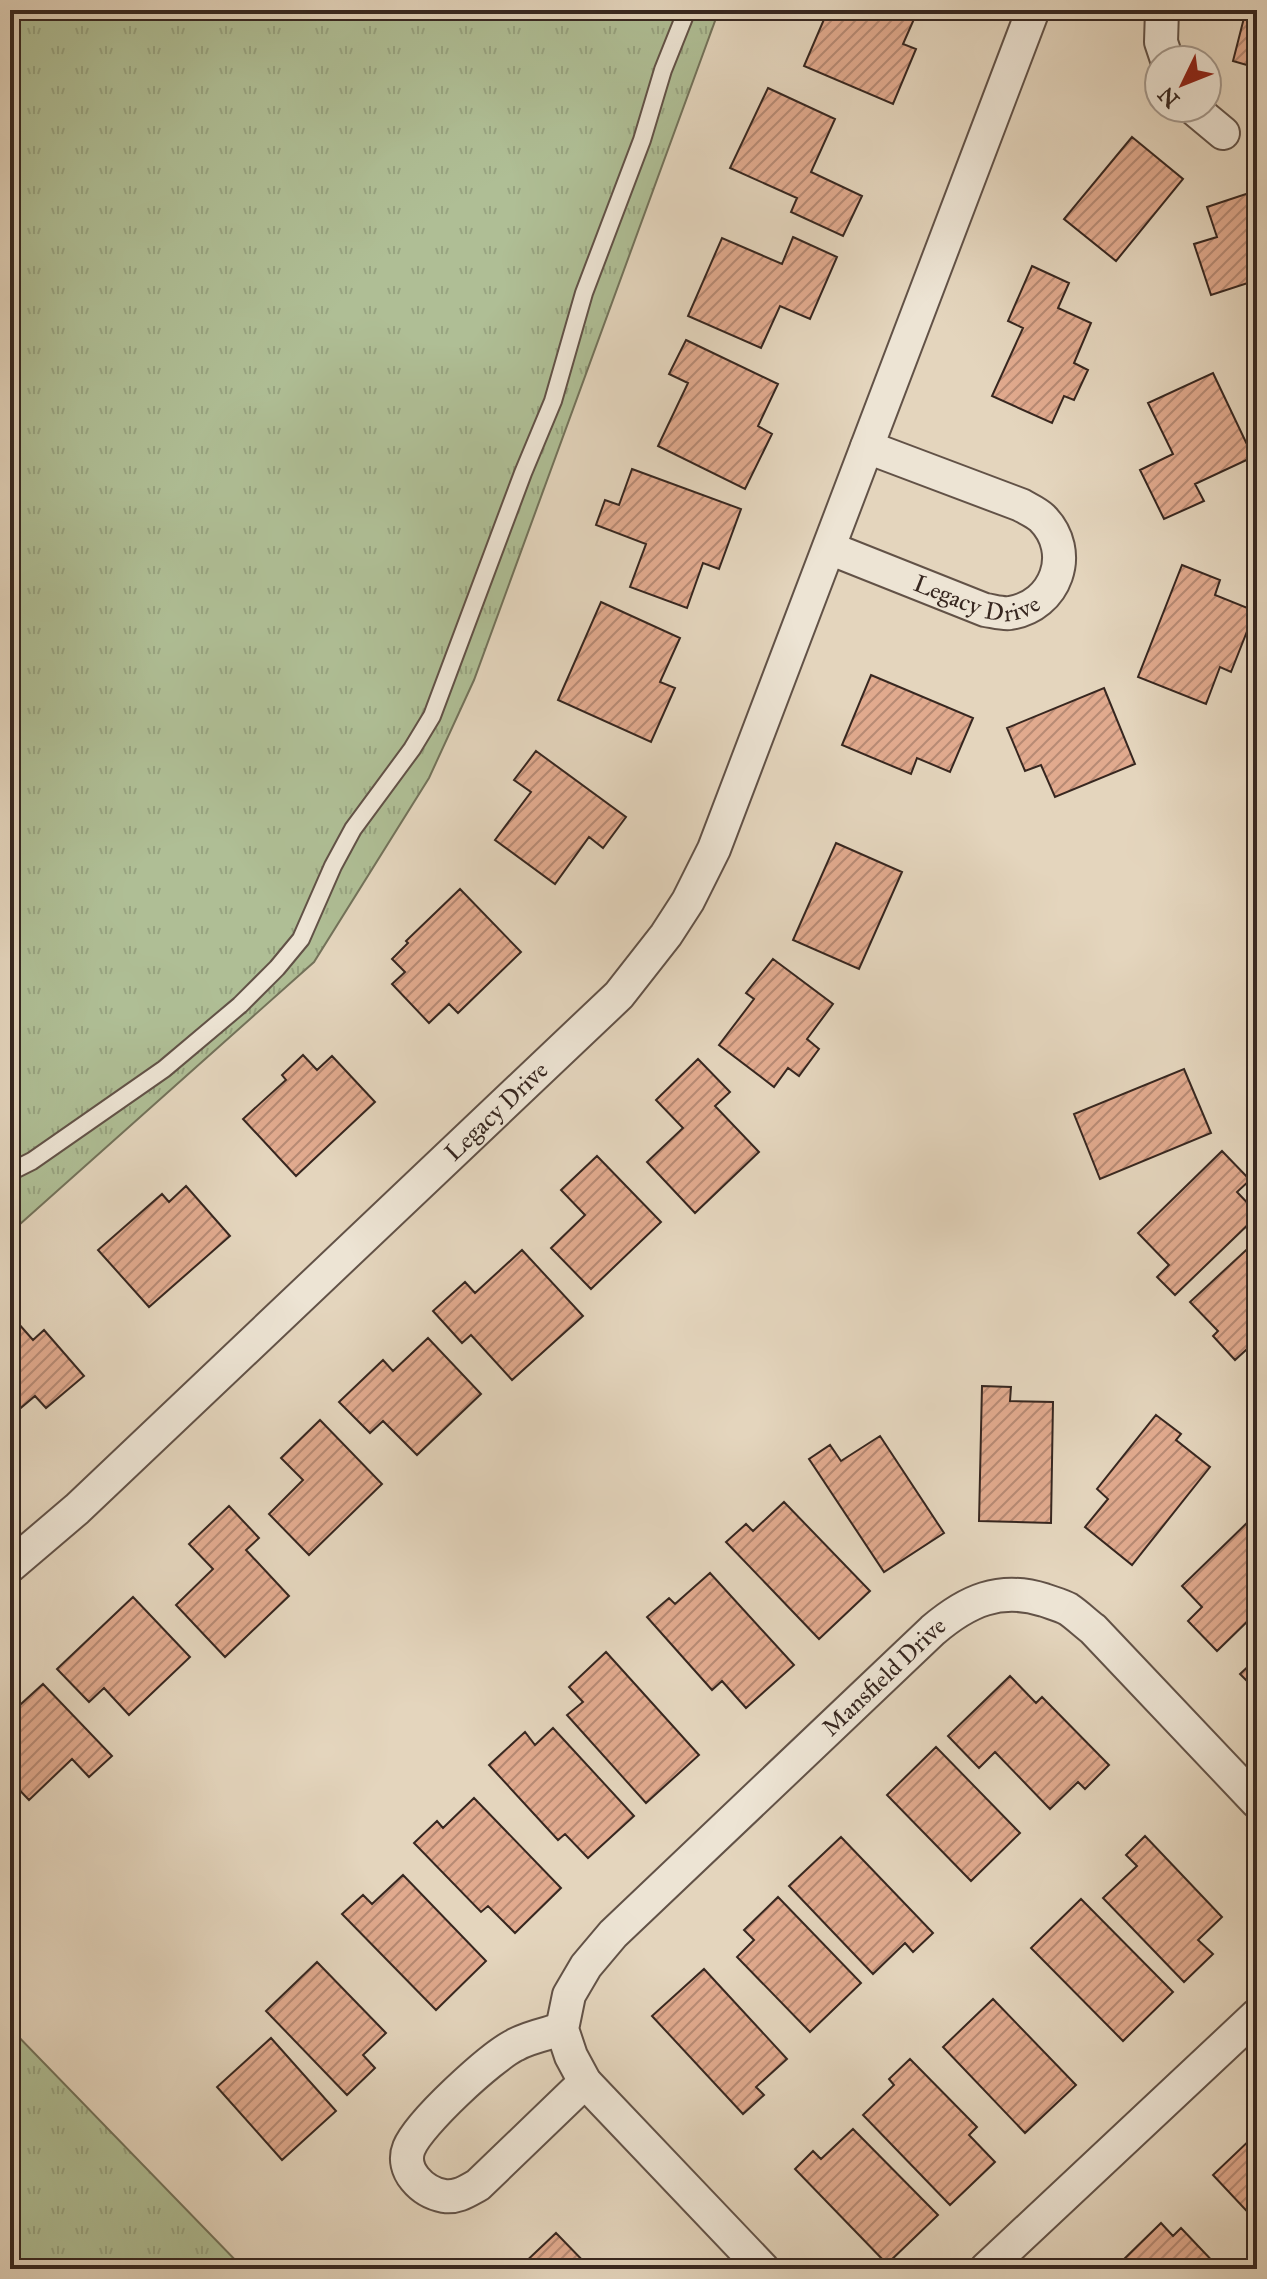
<svg xmlns="http://www.w3.org/2000/svg" width="1267" height="2279" viewBox="0 0 1267 2279" font-family="'IM FELL Great Primer',serif">
  <style>
    .grass { fill: url(#grass-tufts); stroke: #73725a; stroke-width: 2 }
    .building { fill: url(#building-hatch); stroke: #372720; stroke-width: 2 }
    .lines { fill: none; stroke-linecap: round; stroke-linejoin: round }
    .service-casing { stroke: #625247; stroke-width: 20 }
    .minor-casing { stroke: #625247; stroke-width: 36 }
    .service { stroke: #ede4d4; stroke-width: 16 }
    .minor { stroke: #ede4d4; stroke-width: 32 }
    .labels { text-anchor: middle; dominant-baseline: central; stroke-width: 7; stroke-linejoin: round; paint-order: stroke }
    .street-label { font-size: 24px; fill: #372720; stroke: #ede4d4 }
  </style>
  <defs>
    <pattern id="grass-tufts" width="24" height="20" patternUnits="userSpaceOnUse" patternTransform="scale(2)"><rect width="24" height="20" fill="#afbe95"/><path d="M3 7l-1-3M5 7V3M7 7l1-3M15 17l-1-3M17 17v-4M19 17l1-3" fill="none" stroke="#97a380"/></pattern>
    <pattern id="building-hatch" width="6" height="6" patternUnits="userSpaceOnUse" patternTransform="scale(2)"><rect width="6" height="6" fill="#e1aa8e"/><path d="M-1 1l2-2M0 6l6-6M5 7l2-2" fill="none" stroke="#b78a74"/></pattern>
  </defs>
  <rect width="100%" height="100%" fill="#e4d5bd"/>
  <filter id="stains"><feTurbulence type="fractalNoise" baseFrequency=".0025" numOctaves="4"/><feColorMatrix values="0 0 0 0 .2 0 0 0 0 .09 0 0 0 0 .02 0 0 0 .5 -.17"/></filter>
  <radialGradient id="worn" r=".72"><stop offset=".6" stop-color="#630" stop-opacity="0"/><stop offset="1" stop-color="#630" stop-opacity=".3"/></radialGradient>
  <path class="grass" d="M10 10H719L474 680 429 778 314 962 10 1233Z
    M10 2028 244 2269H10Z"/>
  <path class="building" d="M828 10H918L903 44 916 49 893 104 804 66Z
    M1246 10H1257V68L1233 61Z
    M768 88 835 119 811 172 862 196 843 236 791 212 797 198 730 168Z
    M1132 137 1183 179 1116 261 1064 219Z
    M1249 193 1257 218V280L1211 295 1194 244 1217 237 1207 207Z
    M793 237 837 257 810 319 780 306 761 348 688 316 722 238 782 264Z
    M1032 266 1069 283 1058 308 1091 323 1074 363 1088 370 1074 400 1064 396 1052 423 992 396 1023 328 1008 321Z
    M686 340 778 384 758 426 772 434 745 489 658 446 688 383 669 374Z
    M10 355 16 376 10 377Z
    M1213 373 1253 457 1195 484 1204 501 1164 519 1140 470 1173 454 1148 403Z
    M632 469 741 509 719 569 703 563 687 608 630 587 646 544 596 525 605 500 619 505Z
    M1182 565 1220 580 1215 595 1255 611 1231 672 1220 667 1206 704 1138 677Z
    M601 602 680 638 660 682 675 688 651 742 558 700Z
    M871 675 973 718 950 772 917 758 911 774 842 745Z
    M1104 688 1135 764 1055 797 1041 765 1025 771 1007 728Z
    M536 751 626 817 603 848 589 837 555 884 495 840 531 792 514 780Z
    M836 843 902 872 859 969 793 940Z
    M460 889 521 952 458 1013 449 1004 429 1023 392 984 405 972 392 959 408 943 406 941Z
    M773 959 833 1004 807 1039 819 1049 799 1076 788 1068 774 1087 719 1045 754 999 746 993Z
    M303 1055 317 1070 332 1056 375 1102 296 1176 243 1119 286 1080 282 1075Z
    M698 1059 730 1092 715 1106 759 1152 695 1213 647 1162 683 1128 656 1100Z
    M1184 1069 1211 1133 1100 1179 1074 1114Z
    M1222 1151 1250 1180 1237 1192 1257 1213V1216L1175 1295 1157 1277 1169 1265 1138 1233Z
    M597 1156 661 1222 591 1289 551 1248 585 1215 561 1190Z
    M186 1186 230 1236 149 1307 98 1250 162 1194 169 1202Z
    M1257 1240V1340L1235 1360 1213 1336 1218 1331 1190 1302Z
    M522 1250 583 1316 512 1380 471 1335 462 1343 433 1311 465 1282 475 1293Z
    M10 1314 33 1340 44 1330 84 1376 46 1408 35 1396 10 1417Z
    M428 1338 481 1394 417 1455 383 1421 370 1433 339 1402 383 1360 393 1371Z
    M982 1386 1011 1387 1010 1401 1053 1402 1051 1523 979 1521Z
    M1156 1415 1181 1434 1176 1440 1210 1467 1132 1565 1085 1527 1108 1499 1097 1489Z
    M320 1420 382 1484 309 1555 269 1514 303 1480 281 1458Z
    M880 1436 944 1533 884 1572 809 1459 830 1445 841 1461Z
    M784 1502 870 1591 819 1639 726 1542 746 1524 753 1531Z
    M229 1506 259 1538 246 1550 289 1596 225 1657 176 1605 213 1569 189 1544Z
    M1252 1518 1257 1523V1612L1217 1651 1188 1621 1202 1607 1182 1586Z
    M710 1573 794 1665 746 1708 722 1681 712 1690 647 1617 669 1598 675 1604Z
    M133 1597 190 1657 129 1715 104 1688 89 1702 57 1669Z
    M606 1652 699 1755 646 1803 567 1715 583 1702 569 1687Z
    M1257 1658V1691L1240 1674Z
    M1010 1676 1036 1703 1042 1697 1109 1765 1085 1789 1078 1782 1050 1809 995 1752 979 1768 948 1736Z
    M43 1684 112 1756 89 1777 72 1759 29 1800 10 1780V1714Z
    M553 1728 634 1816 588 1858 565 1834 558 1840 489 1765 525 1732 535 1745Z
    M936 1747 1020 1833 971 1881 887 1795Z
    M474 1798 561 1888 515 1933 488 1906 481 1912 414 1843 437 1821 443 1828Z
    M1145 1836 1222 1917 1198 1940 1213 1954 1184 1982 1103 1898 1137 1866 1126 1855Z
    M841 1837 933 1933 913 1952 905 1943 873 1974 789 1886Z
    M403 1875 486 1961 436 2010 342 1914 363 1895 372 1904Z
    M778 1897 861 1983 810 2032 737 1957 754 1940 744 1930Z
    M1081 1899 1173 1992 1123 2041 1031 1948Z
    M317 1962 386 2033 363 2055 375 2068 347 2095 266 2011Z
    M704 1969 787 2059 756 2087 764 2095 743 2114 652 2016Z
    M993 1999 1076 2085 1025 2133 943 2047Z
    M271 2038 336 2111 282 2160 217 2087Z
    M910 2059 977 2127 969 2135 995 2162 950 2205 863 2115 894 2085 889 2079Z
    M853 2129 938 2215 887 2264 795 2169 813 2151 821 2159Z
    M1257 2133V2222L1213 2175Z
    M1161 2223 1173 2236 1181 2228 1220 2269H1119L1117 2266Z
    M556 2233 591 2269H518Z"/>
  <g class="lines">
    <defs>
      <path id="service" d="M10 1172 32 1161 164 1069 240 1005 277 968 301 939 333 866 353 829 412 749 432 716 523 473 553 401 584 293 642 140 663 70 687 10"/>
      <g id="minor">
        <path d="M1162 10 1161 42 1167 60"/>
        <path d="M1193 108 1223 133"/>
        <path id="s1" d="M829 548 985 610C993 611 1002 614 1010 613 1056 606 1076 552 1042 518 1037 513 1028 509 1021 505L867 447"/>
        <path id="s2" d="M10 1566 77 1509 619 995 666 935 688 901 714 849 1033 10"/>
        <path d="M562 2029C547 2034 529 2037 515 2045 491 2057 419 2123 409 2148 400 2170 422 2192 444 2196 457 2198 467 2191 478 2185L585 2082"/>
        <path id="s3" d="M763 2269 585 2082 571 2056 562 2029 569 1995 586 1966 613 1934 933 1630C967 1601 1000 1586 1044 1600 1052 1603 1061 1605 1068 1609 1077 1615 1085 1623 1093 1629L1257 1802"/>
        <path d="M986 2269 1257 2015"/>
      </g>
    </defs>
    <use href="#service" class="service-casing"/>
    <use href="#minor" class="minor-casing"/>
    <use href="#service" class="service"/>
    <use href="#minor" class="minor"/>
  </g>
  <g class="labels">
    <g class="street-label">
      <text stroke="none"><textPath href="#s1" startOffset="158">Legacy Drive</textPath></text>
      <text stroke="none"><textPath href="#s2" startOffset="666">Legacy Drive</textPath></text>
      <text stroke="none"><textPath href="#s3" startOffset="800">Mansfield Drive</textPath></text>
    </g>
  </g>
  <rect width="1267" height="2279" fill="none" stroke="#e4d5bd" stroke-width="40"/>
  <rect x="12" y="12" width="1243" height="2255" fill="none" stroke="#372720" stroke-width="4"/>
  <rect x="20" y="20" width="1227" height="2239" fill="none" stroke="#372720" stroke-width="2"/>
  <g transform="translate(1183 84) rotate(227)"><circle r="38" fill="#ede4d4" stroke="#a4988c" stroke-width="2"/>
  <path d="M0-6L14 30L0 20L-14 30Z" fill="#8f2418"/>
  <text y="-12" font-size="22" font-weight="bold" text-anchor="middle" fill="#372720">N</text>
  </g>
  <rect width="100%" height="100%" filter="url(#stains)"/>
  <rect width="100%" height="100%" fill="url(#worn)"/>
</svg>
